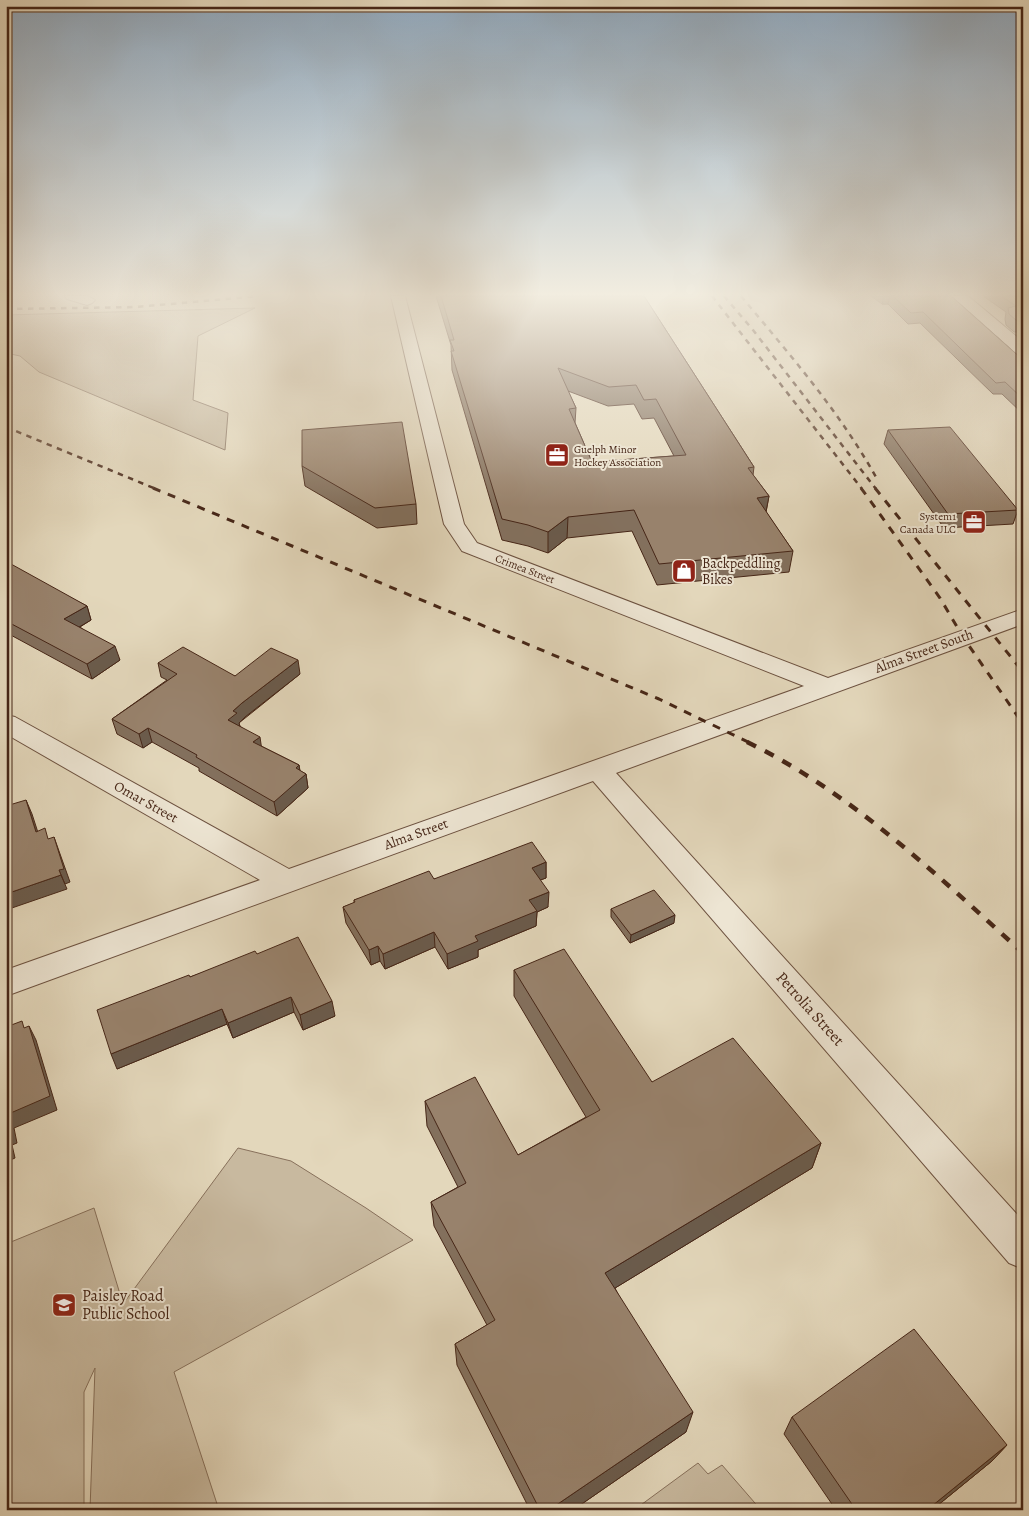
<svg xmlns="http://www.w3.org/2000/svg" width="1029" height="1516" viewBox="0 0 1029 1516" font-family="Alegreya,serif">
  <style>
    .green { fill: #c8b99f; stroke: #87705b }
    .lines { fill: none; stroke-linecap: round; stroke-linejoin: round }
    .minor-casing { stroke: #6d5240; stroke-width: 2 }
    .minor { fill: #ede5d3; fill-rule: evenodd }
    .rail-far2 { stroke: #462617; stroke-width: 2.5; stroke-dasharray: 5.5 5.5; stroke-linecap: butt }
    .rail-far1 { stroke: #462617; stroke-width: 3; stroke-dasharray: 8 8; stroke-linecap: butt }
    .rail { stroke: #462617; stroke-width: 4.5; stroke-dasharray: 10 10; stroke-linecap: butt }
    .wall { fill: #83705d; stroke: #462617; fill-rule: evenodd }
    .shaded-wall { fill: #6a5b4c; stroke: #462617 }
    .building { fill: #98826c; stroke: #462617; fill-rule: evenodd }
    .labels { text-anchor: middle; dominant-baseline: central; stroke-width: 4; stroke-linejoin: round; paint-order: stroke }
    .far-poi-label { font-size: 11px; fill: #462617; stroke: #ede5d3; text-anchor: start }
    .far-street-label { font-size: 11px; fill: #462617; stroke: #ede5d3 }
    .poi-label { font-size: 14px; fill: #462617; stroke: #ede5d3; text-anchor: start }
    .street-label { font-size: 14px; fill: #462617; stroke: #ede5d3 }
    .near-street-label { font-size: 16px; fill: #462617; stroke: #ede5d3 }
    .near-poi-label { font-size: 16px; fill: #462617; stroke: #ede5d3; text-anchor: start }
  </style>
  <rect width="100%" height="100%" fill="#e3d7bb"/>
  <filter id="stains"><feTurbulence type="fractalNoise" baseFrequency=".004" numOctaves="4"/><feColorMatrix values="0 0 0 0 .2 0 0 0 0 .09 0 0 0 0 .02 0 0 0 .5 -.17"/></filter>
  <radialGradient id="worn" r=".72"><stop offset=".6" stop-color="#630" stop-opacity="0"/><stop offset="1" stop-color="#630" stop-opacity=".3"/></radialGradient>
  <path class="green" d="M255 308 198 336 193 400 228 413 225 450 39 372 20 356 6 353V315Z
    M238 1148 291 1161 366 1208 413 1240 174 1372 219 1510H90L95 1368 84 1392V1510H6V1244L94 1208 123 1304Z
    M698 1463 708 1474 722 1465 761 1510H634Z"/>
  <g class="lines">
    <defs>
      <path id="minor" d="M65 296H88L95 300 92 303 87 305 67 299Z
        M391 296H405L464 524 477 543 828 678 1023 609V624L616 773 1023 1221V1269L1009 1263 593 781 6 996V970L260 880 6 734V715L15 717 289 869 804 686 462 551 444 524Z
        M952 296H968L1023 342V356L1017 354Z"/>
    </defs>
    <use href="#minor" class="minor-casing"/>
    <use href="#minor" class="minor"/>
    <path class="rail-far2" d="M712 296 862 489
      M724 296 753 330 876 489
      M741 296C790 355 840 412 877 479
      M6 309 136 307 259 296
      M6 427 156 489"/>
    <path class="rail-far1" d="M153 488 659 699 750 743
      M861 488 940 598 963 637 1023 724
      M875 488 1023 672"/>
    <path class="rail" d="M747 742C852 793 938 876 1023 953"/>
  </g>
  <path class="wall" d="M436 296H644L754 467 753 475 769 496 766 512 793 551 789 572 657 585 632 531 567 538 548 553 528 546 502 540 452 370 451 345ZM568 391 608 406 634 404 642 419 654 418 674 456 592 462 575 423 576 408Z
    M871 296H951L1023 360V414L1002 394H993L920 323 908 324 888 304H882Z
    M983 296H1023V332H1014L1006 325 1005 319 1006 312Z
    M888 430 1018 510 1013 524 944 528 884 444Z
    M302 466 416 504 417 524 377 528 305 486Z
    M6 566 87 606 91 620 80 627 120 660 92 679 7 633 6 634Z
    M158 663 235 676 300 674 239 723 240 726 261 746 299 765 300 771 306 774 308 788 277 816 199 771V768L152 742 143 748 117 734 112 719 167 680 161 677Z
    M546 862V878L540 880 548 907 537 912 536 926 478 950V957L448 969 435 947 385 969 380 961 371 965 346 923 343 907 354 903V900L434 879Z
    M611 909 674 923 630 943 611 917Z
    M257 954 335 1016 303 1030 294 1012 233 1038 227 1024 117 1069 190 977Z
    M514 970 652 1082 821 1143 812 1168 615 1288 686 1432 573 1510H530L457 1365 455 1344 487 1325 434 1226 431 1202 458 1187 427 1126 425 1101 518 1155 586 1117 514 996Z
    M792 1417 1007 1445 992 1461 932 1510H836L784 1434Z"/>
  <path class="shaded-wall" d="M884 296H890L888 304H882Z
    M769 496 765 517 757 498Z
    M568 517 567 538 548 553V532Z
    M87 606 91 620 69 633 64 619Z
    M115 646 120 660 92 679 87 664Z
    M298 660 300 674 245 717 239 723 240 727 228 720 233 711 242 703Z
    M148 728 152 742 143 748 139 734Z
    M260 737 262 751 253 742Z
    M299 765 301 778 306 774 308 788 277 816 274 802 296 768Z
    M26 800 32 814 42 845 36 832Z
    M54 837 70 882 65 884 59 870Z
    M546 862V878L532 883V868Z
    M61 875 67 889 6 910V894Z
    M549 892 548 907 537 912 536 926 478 950V957L448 969 447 954 529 900Z
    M675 915 674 923 630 943 631 935Z
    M434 932 435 947 385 969 383 954Z
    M378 946 380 961 371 965 369 950Z
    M291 997 294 1012 233 1038 228 1023Z
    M332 1001 335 1016 303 1030 300 1015Z
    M222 1009 227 1024 117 1069 111 1054Z
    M29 1026 36 1040 57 1110 14 1128 17 1143 12 1145 15 1158 6 1162V1115Z
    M821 1143 812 1168 602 1296 605 1273Z
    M693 1412 686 1432 573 1510H549Z
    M1007 1445 992 1461 932 1510H927Z"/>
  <path class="building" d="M441 296H644L754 467 748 468 769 496 757 498 793 551 659 564 634 510 568 517 548 532 528 525 502 519 451 351H454L450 340H454ZM558 368 609 387 636 385 644 400 656 399 686 455 592 462 569 409 576 408Z
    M893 296H951L1023 360V399L1005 382 996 383 923 312 911 313Z
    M1001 296H1023V321H1017L1009 314 1008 308 1016 306Z
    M402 422 416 504 375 508 302 466V430Z
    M950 427 1018 510 948 514 888 430Z
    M11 564 87 606 64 619 115 646 87 664 6 621V566Z
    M183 647 235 676 271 648 298 660 242 703 233 711 237 713 228 720 260 737 253 742 299 765 296 768 306 774 274 802 196 757 197 755 148 728 139 734 112 719 177 674 158 663Z
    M26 800 36 832 45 828 48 839 54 837 64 869 59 870 61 875 6 894V806Z
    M532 842 546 862 532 868 549 892 529 900 537 911 475 936 478 941 447 954 434 932 383 954 378 946 369 950 343 907 355 902 354 900 429 871 434 879Z
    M654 890 675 915 631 935 611 909Z
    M298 937 332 1001 300 1015 291 997 228 1023 222 1009 111 1054 97 1010 189 975 190 977 255 951 257 954Z
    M564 949 652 1082 733 1038 821 1143 605 1273 693 1412 549 1510H540L455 1344 495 1320 431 1202 466 1183 425 1101 475 1077 518 1155 600 1110 514 970Z
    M22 1021 24 1028 29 1026 50 1096 6 1115V1027Z
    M6 1116 10 1130 6 1131Z
    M914 1329 1007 1445 927 1510H856L792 1417Z"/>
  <linearGradient id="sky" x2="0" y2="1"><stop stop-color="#91aac0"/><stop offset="0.58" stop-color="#f2ede0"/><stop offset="1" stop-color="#f2ede0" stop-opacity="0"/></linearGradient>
  <rect width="1029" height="508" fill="url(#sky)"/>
  <defs>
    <symbol id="office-square" viewBox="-11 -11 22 22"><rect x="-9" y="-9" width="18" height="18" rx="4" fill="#8f2418" stroke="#ede5d3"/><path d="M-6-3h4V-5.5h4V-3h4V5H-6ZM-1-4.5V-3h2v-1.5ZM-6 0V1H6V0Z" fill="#fff"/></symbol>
    <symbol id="shop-square" viewBox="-11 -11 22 22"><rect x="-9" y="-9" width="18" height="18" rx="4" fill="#8f2418" stroke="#ede5d3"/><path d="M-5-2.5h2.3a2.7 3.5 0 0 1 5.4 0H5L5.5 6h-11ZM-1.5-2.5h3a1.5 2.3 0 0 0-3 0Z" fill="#fff"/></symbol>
    <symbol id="school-square" viewBox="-11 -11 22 22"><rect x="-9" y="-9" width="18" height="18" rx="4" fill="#8f2418" stroke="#ede5d3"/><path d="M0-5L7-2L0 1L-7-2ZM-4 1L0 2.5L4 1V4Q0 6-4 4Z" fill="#fff"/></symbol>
  </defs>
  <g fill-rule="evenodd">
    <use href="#office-square" x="543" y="441" width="28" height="28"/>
    <use href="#office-square" x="960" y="508" width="28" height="28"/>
    <use href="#shop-square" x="670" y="557" width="28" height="28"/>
    <use href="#school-square" x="50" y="1291" width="28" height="28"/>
  </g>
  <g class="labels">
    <g class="far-poi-label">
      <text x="574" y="449">Guelph Minor<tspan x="574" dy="13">Hockey Association</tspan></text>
      <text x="956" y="516" text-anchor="end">System1<tspan x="956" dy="13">Canada ULC</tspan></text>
    </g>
    <g class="far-street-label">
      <text transform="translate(525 569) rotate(21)">Crimea Street</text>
    </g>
    <g class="poi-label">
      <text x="702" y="563">Backpeddling<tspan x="702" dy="16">Bikes</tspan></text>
    </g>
    <g class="street-label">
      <text transform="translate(924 651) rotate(-20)">Alma Street South</text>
      <text transform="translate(146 802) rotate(29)">Omar Street</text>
      <text transform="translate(416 834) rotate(-20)">Alma Street</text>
    </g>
    <g class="near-street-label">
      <text transform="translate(810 1009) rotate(48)">Petrolia Street</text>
    </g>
    <g class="near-poi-label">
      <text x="82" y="1296">Paisley Road<tspan x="82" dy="18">Public School</tspan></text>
    </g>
  </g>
  <rect width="1029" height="1516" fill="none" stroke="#e3d7bb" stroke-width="25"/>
  <rect x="8" y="8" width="1014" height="1501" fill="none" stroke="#462617" stroke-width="2.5"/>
  <rect x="12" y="12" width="1004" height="1491" fill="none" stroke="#462617"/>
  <rect width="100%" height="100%" filter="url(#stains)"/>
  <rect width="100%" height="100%" fill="url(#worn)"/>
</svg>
